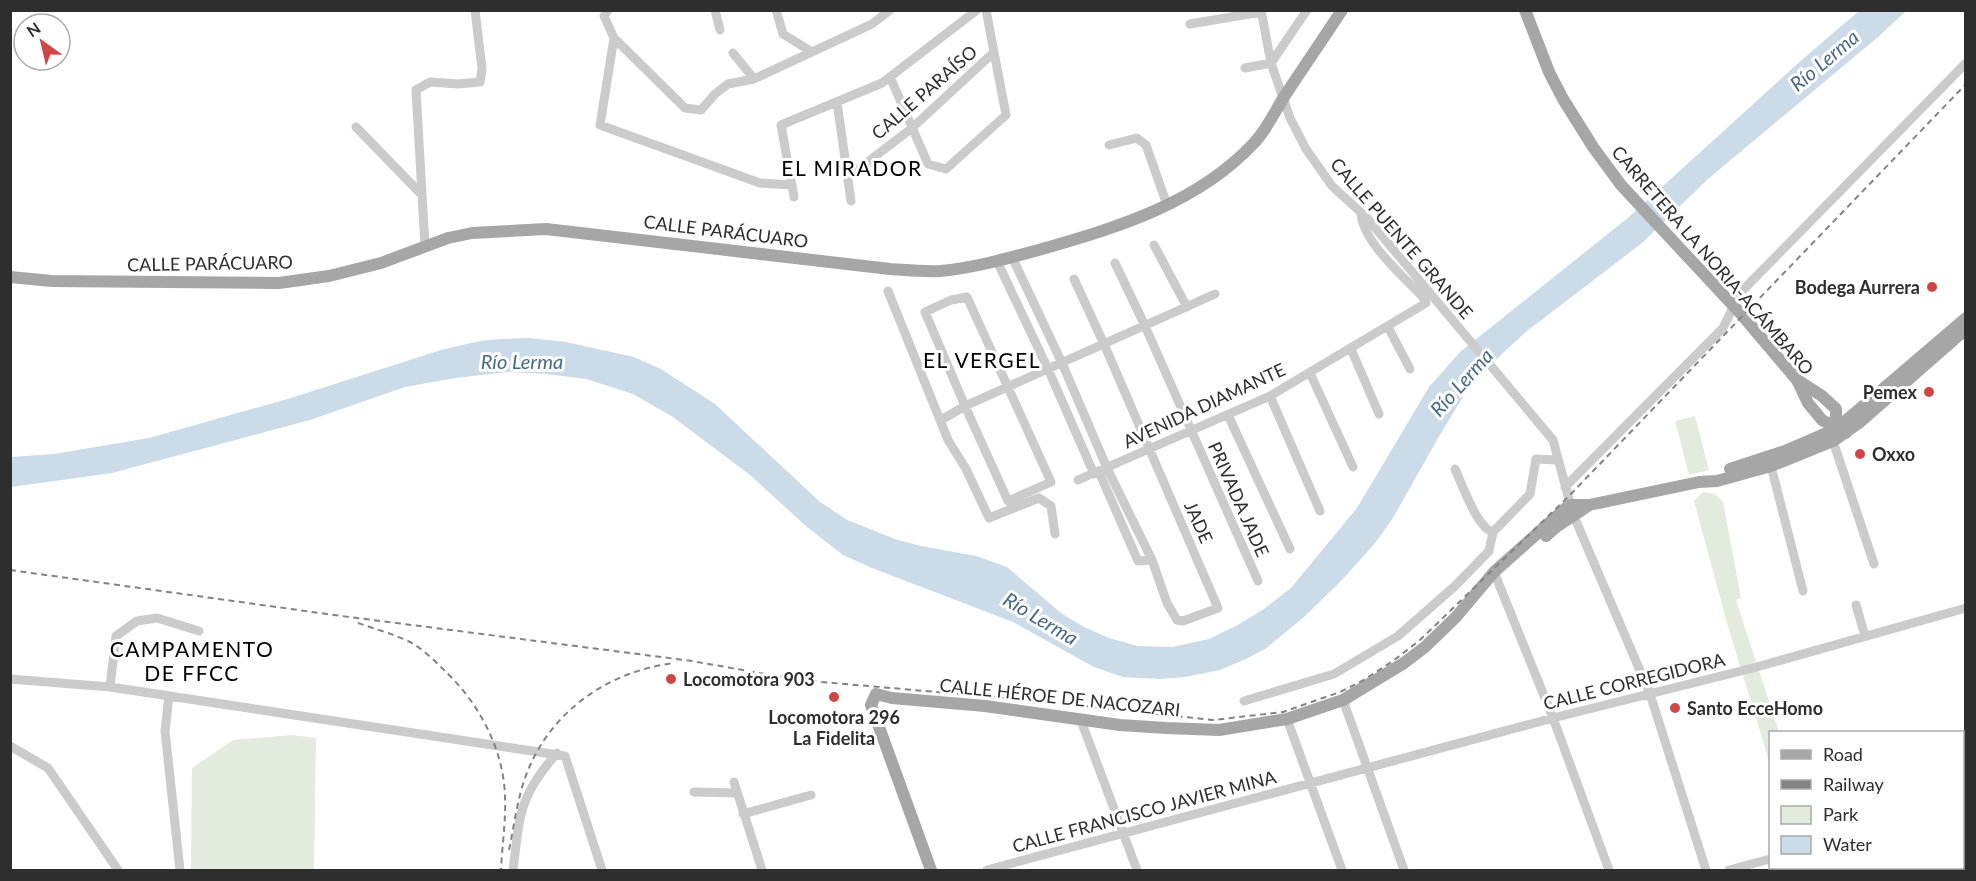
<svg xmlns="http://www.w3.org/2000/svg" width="1976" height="881" viewBox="0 0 1976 881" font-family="Lato,sans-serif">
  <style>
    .green { fill: #e3eade }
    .water { fill: #ccdbe8 }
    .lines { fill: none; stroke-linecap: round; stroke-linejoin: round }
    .minor { stroke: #cbcbcb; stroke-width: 9 }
    .major { stroke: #a6a6a6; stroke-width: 12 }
    .rail { stroke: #838383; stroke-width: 2; stroke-dasharray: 6 4.5; stroke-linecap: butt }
    .poi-dot { fill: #d04645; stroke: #fff; stroke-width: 2 }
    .labels { text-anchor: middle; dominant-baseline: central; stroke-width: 6; stroke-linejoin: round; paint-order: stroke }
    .street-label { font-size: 18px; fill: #2e2e2e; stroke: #fff }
    .poi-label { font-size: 18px; font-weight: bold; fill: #2e2e2e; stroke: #fff; text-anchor: start }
    .water-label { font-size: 20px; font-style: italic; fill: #466987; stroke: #fff }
    .quarter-label { font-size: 21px; letter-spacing: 1.5px; fill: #000; stroke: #fff }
  </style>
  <rect width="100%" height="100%" fill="#fff"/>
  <path class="green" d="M1695 416 1709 470 1689 475 1675 421Z
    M1703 492 1715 494 1723 502 1741 598 1736 600 1779 732H1770V764L1727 623 1694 501Z
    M292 735 316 738 314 870H191L192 768 233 740Z"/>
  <path class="water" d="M1859 11H1906L1878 37 1708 179 1642 243 1527 331 1506 350 1469 387 1438 438 1393 518 1376 542 1342 580 1304 617 1265 649 1246 659 1220 670 1185 677 1160 679 1123 677 1094 667 1013 622 872 568 843 555 807 527 750 475 673 417 633 394 586 379 547 374 508 372 455 378 405 387 310 420 112 473 11 487V457L54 454 149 438 291 398 441 350 480 341 501 339 530 338 566 342 634 357 661 369 715 404 819 501 847 520 895 539 921 546 976 556 1007 567 1061 613 1084 627 1109 638 1138 646 1172 647 1209 639 1236 626 1264 609 1291 588 1357 508 1429 387 1460 352 1629 217 1805 57Z"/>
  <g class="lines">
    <path class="minor" d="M608 10 604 16 614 38 685 108 701 110 715 94 728 84 754 79 872 24 890 10
      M715 10 720 30
      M776 10 783 34 812 52
      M1261 10 1271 63 1290 118 1306 149 1332 186 1367 218 1553 440 1573 514 1650 694 1706 870
      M1190 24 1261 12
      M614 38 600 125 760 183 791 185
      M733 53 754 79
      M1245 68 1271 63 1307 10
      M890 77 928 164 946 169 1006 115 986 10
      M837 102 851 201
      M356 127 422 195
      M1109 145 1137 138 1146 145 1167 205
      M848 177 912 128 993 53
      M794 197 781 125 882 83 977 10
      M1154 245 1187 307
      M425 246 416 90 430 82 458 84 480 82 482 69 475 10
      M1012 257 1062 363 1107 468 1152 560 1167 603 1177 620 1183 621 1218 608 1104 344 1074 279
      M997 261 1048 369 1094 474
      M1115 263 1145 326 1258 581
      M888 291 948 440 966 469 989 518 1039 498 1051 506 1055 534
      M967 297 1051 482 1008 501 965 406 925 312 951 300Z
      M1388 327 1410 369
      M1351 349 1379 414
      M1310 373 1353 467
      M1270 396 1320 511
      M1228 415 1290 549
      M941 420 965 406 1215 294
      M1833 441 1874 564
      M1771 466 1803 591
      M1455 469C1462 484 1477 528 1493 532
      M1099 472 1138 561 1152 560
      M1078 480 1270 396 1426 303 1422 296C1403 276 1365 244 1361 215
      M1565 487 1723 328 1740 293 1966 63
      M1494 572 1553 718 1609 870
      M1856 605 1865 636
      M10 679 110 687 565 756 602 870
      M110 687 116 636 137 621 157 618 199 631
      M169 696 165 731 180 870
      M1343 700 1404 870
      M1244 701 1334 674 1398 636 1455 586 1489 551 1493 532 1530 494 1536 459 1557 460
      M1080 718 1137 870
      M1287 719 1342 870
      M10 746 48 768 118 870
      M734 782 762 870
      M694 792 737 793
      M1962 799 1966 798
      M743 814 811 795
      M1804 868 1805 870
      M513 870C520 816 518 797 557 753
      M987 870 1553 718 1753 668 1966 608
      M1729 870 1770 859"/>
    <path class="major" d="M1525 10 1549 72 1563 99 1593 147 1621 185 1742 315 1797 380 1808 403 1822 420 1846 433
      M10 277 52 281 279 283 329 276 381 263 448 238 472 233 546 229 890 269C906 270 924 272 940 271 974 268 1009 258 1042 249 1119 227 1198 203 1254 143 1267 129 1274 113 1284 97 1303 68 1323 39 1342 10
      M1799 381 1822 396 1836 409V434
      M1730 469 1785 451 1836 429 1966 318
      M1546 536 1556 527 1588 506
      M931 870 871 705 876 694 892 698 985 706 1120 725 1166 728 1219 730 1287 719 1343 700 1404 663 1425 647 1456 617 1494 572 1566 508 1571 505H1589L1699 482 1717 481 1771 466 1833 441 1860 422 1966 329"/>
    <path class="rail" d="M10 570 334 615 692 661 799 680 1028 700 1213 720 1283 712 1340 692 1362 681 1393 661 1420 640 1568 497 1966 84
      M358 623C375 629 394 634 410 642 423 649 435 661 445 671 479 703 504 750 505 797 506 821 502 846 501 870
      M509 850C514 826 517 801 525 778 548 713 607 671 675 663"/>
  </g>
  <g class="poi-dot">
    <circle cx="1932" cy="287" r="6"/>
    <circle cx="1929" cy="392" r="6"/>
    <circle cx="1860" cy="454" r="6"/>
    <circle cx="671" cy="679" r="6"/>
    <circle cx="834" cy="697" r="6"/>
    <circle cx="1675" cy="708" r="6"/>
  </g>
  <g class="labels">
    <g class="street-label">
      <text transform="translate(924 92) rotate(-41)">CALLE PARAÍSO</text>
      <text transform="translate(726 231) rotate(7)">CALLE PARÁCUARO</text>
      <text transform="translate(1402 238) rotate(49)">CALLE PUENTE GRANDE</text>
      <text transform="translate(1713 260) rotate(49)">CARRETERA LA NORIA-ACÁMBARO</text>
      <text transform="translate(210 263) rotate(-1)">CALLE PARÁCUARO</text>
      <text transform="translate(1204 405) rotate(-25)">AVENIDA DIAMANTE</text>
      <text transform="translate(1239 499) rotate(66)">PRIVADA JADE</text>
      <text transform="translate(1199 522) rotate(66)">JADE</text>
      <text transform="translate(1634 681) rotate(-14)">CALLE CORREGIDORA</text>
      <text transform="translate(1060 697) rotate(6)">CALLE HÉROE DE NACOZARI</text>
      <text transform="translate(1144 811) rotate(-15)">CALLE FRANCISCO JAVIER MINA</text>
    </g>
    <g class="poi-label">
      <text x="1920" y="287" text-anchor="end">Bodega Aurrera</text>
      <text x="1917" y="392" text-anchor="end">Pemex</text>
      <text x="1872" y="454">Oxxo</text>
      <text x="683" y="679">Locomotora 903</text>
      <text x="1687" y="708">Santo EcceHomo</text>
      <text x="834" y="717" text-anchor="middle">Locomotora 296<tspan x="834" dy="21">La Fidelita</tspan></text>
    </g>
    <g class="water-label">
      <text transform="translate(1824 60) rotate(-40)">Río Lerma</text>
      <text x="522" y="361">Río Lerma</text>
      <text transform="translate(1461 382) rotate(-48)">Río Lerma</text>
      <text transform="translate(1041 618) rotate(31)">Río Lerma</text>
    </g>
    <g class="quarter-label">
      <text x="852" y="167">EL MIRADOR</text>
      <text x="982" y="359">EL VERGEL</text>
      <text x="192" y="648">CAMPAMENTO<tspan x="192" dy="24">DE FFCC</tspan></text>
    </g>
  </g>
  <rect width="1976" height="881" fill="none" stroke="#2e2e2e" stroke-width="24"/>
  <rect x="1769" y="731" width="195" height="138" fill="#ffffff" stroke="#ababab" stroke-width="1.5"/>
  <rect x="1781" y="750" width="30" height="9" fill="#a6a6a6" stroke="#ababab" stroke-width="1.5"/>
  <text x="1823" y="761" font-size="18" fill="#2e2e2e">Road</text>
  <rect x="1781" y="780" width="30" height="9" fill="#838383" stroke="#ababab" stroke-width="1.5"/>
  <text x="1823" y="791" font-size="18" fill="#2e2e2e">Railway</text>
  <rect x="1781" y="806" width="30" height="18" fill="#e3eade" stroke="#ababab" stroke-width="1.5"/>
  <text x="1823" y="821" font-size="18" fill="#2e2e2e">Park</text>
  <rect x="1781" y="836" width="30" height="18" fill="#ccdbe8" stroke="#ababab" stroke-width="1.5"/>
  <text x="1823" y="851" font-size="18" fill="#2e2e2e">Water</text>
  <g transform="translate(42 42) rotate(326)"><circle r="28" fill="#ffffff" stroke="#ababab" stroke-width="1.5"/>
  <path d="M0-4.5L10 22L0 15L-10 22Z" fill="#d04645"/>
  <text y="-9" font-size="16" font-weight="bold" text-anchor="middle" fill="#2e2e2e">N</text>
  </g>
</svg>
